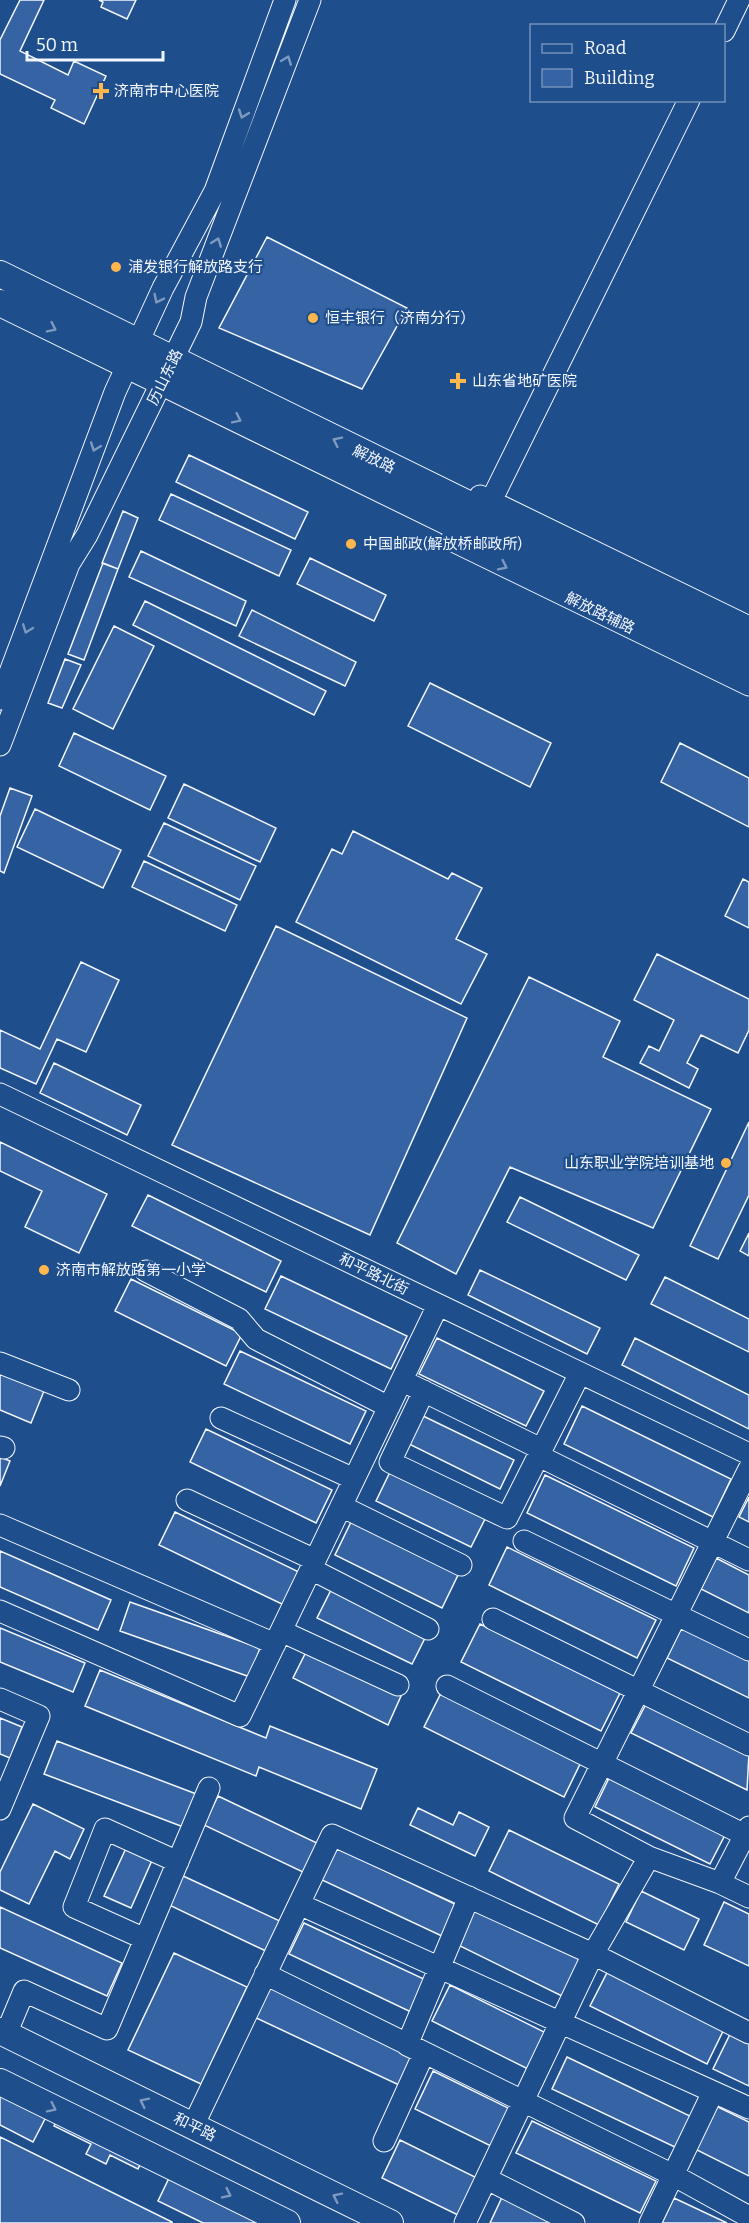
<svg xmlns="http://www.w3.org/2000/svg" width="749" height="2223" viewBox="0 0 749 2223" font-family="Bitter,'Noto Sans SC',serif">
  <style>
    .building { fill: #3563a3; stroke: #f2f6ff; stroke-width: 1.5 }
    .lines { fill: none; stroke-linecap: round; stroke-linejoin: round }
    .minor-casing { stroke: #f2f6ff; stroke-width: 23 }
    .major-casing { stroke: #f2f6ff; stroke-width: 28 }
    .minor { stroke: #1f4e8c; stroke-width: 21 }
    .major { stroke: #1f4e8c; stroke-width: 26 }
    .oneway { stroke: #7e9ac0 }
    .poi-dot { fill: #ffb74d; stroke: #1f4e8c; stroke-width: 2 }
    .labels { text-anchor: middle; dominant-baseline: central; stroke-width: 4.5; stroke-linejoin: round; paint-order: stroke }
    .poi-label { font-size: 15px; fill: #f2f6ff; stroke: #1f4e8c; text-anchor: start }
    .street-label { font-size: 15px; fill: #f2f6ff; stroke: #1f4e8c }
  </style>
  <rect width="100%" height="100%" fill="#1f4e8c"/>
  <path class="building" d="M20 0H44L20 51 68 75 74 61 106 76 84 124 51 108 55 100 0 74V40Z
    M99 0H136L127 19 101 7 103 2Z
    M267 237 407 308 362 389 219 328Z
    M189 455 308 512 295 539 176 482Z
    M171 494 291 550 279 576 159 520Z
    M123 511 138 518 118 569 102 563Z
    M141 551 246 601 236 626 129 577Z
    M310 558 386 595 374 621 297 584Z
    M103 563 118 569 84 660 68 654Z
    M145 601 326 691 314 715 133 625Z
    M252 610 356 662 345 686 239 636Z
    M114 626 154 646 113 729 73 709Z
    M65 659 81 665 62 708 48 703Z
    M430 683 551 743 530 787 408 726Z
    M74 733 166 776 150 810 59 766Z
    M680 743 749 778V827L661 782Z
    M184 784 276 828 260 862 168 818Z
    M10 788 32 796 4 873 0 871V816Z
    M35 809 121 850 103 888 17 847Z
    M164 823 256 866 240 900 148 856Z
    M353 831 448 879 452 873 482 888 456 939 487 954 461 1004 296 922 332 849 342 854Z
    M144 861 237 905 225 931 132 887Z
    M743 879 749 882V928L725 916Z
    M276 926 467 1018 370 1235 172 1145Z
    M657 954 749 999V1030L738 1053 701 1035 687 1063 698 1069 689 1088 640 1063 649 1046 659 1051 674 1020 634 1000Z
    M81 962 119 980 86 1052 57 1039 36 1084 0 1068V1030L40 1049Z
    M529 977 620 1021 603 1057 711 1109 653 1228 510 1167 456 1274 397 1243Z
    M54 1063 141 1105 127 1135 40 1093Z
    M749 1122V1195L718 1259 690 1246Z
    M0 1142 107 1194 79 1253 25 1227 42 1191 0 1171Z
    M148 1195 281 1261 266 1292 132 1226Z
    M520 1197 639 1255 626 1280 507 1222Z
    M749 1233V1256L740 1251Z
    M480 1270 600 1328 587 1354 468 1295Z
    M281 1276 407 1336 391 1369 265 1309Z
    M665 1277 749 1319V1352L651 1304Z
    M131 1279 242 1334 226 1366 115 1311Z
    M437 1338 544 1391 526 1426 419 1374Z
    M635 1338 749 1395V1429L622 1365Z
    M240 1351 366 1411 350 1444 224 1384Z
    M0 1374 44 1391 31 1423 0 1410Z
    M582 1406 731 1479 713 1517 564 1444Z
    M419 1414 514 1460 500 1489 405 1442Z
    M206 1429 332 1490 316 1523 190 1462Z
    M0 1457 10 1461 0 1486Z
    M390 1472 485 1519 471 1547 376 1501Z
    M545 1475 694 1548 676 1586 527 1513Z
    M749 1497V1522L739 1517Z
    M175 1512 301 1573 286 1606 159 1545Z
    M352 1520 459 1573 442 1608 335 1555Z
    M507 1547 656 1620 637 1658 489 1585Z
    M0 1551 111 1600 98 1630 0 1587Z
    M716 1558 749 1575V1613L701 1589Z
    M331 1590 426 1636 412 1664 317 1618Z
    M130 1602 260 1648 250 1677 120 1631Z
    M480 1624 620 1693 601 1731 461 1662Z
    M682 1627 749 1660V1698L667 1658Z
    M0 1628 85 1663 73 1692 0 1662Z
    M307 1650 401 1696 388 1725 293 1678Z
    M100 1670 266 1738 270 1726 377 1769 361 1809 259 1767 256 1776 85 1706Z
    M443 1689 583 1758 564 1797 424 1727Z
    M647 1702 749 1753 747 1790 631 1733Z
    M0 1718 22 1727 10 1758 0 1754Z
    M57 1741 199 1795 186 1828 44 1774Z
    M610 1776 726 1833 710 1864 595 1807Z
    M218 1796 319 1844 305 1873 204 1825Z
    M33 1804 84 1829 70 1859 55 1851 29 1904 0 1890V1872Z
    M418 1808 453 1825 459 1812 489 1827 475 1856 410 1825Z
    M509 1830 619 1884 599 1925 489 1871Z
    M127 1846 153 1858 131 1908 104 1896Z
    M337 1848 459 1906 444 1937 322 1880Z
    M181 1875 282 1922 268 1952 167 1904Z
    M641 1891 699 1919 684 1950 626 1922Z
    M724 1902 749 1914V1966L704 1945Z
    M475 1904 585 1958 566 1998 456 1944Z
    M0 1907 122 1963 107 1996 0 1948Z
    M304 1923 426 1980 411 2012 289 1954Z
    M174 1953 247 1987 201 2084 128 2050Z
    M612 1963 728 2021 707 2064 590 2006Z
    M267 1985 413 2053 399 2085 252 2016Z
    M450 1985 548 2034 530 2070 432 2021Z
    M734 2026 749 2033V2086L713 2069Z
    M567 2057 692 2117 677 2148 552 2089Z
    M433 2071 512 2110 493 2147 415 2109Z
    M0 2092 47 2115 33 2142 0 2125Z
    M716 2106 749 2122V2176L695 2149Z
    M59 2117 143 2158 138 2169 110 2155 106 2164 86 2154 91 2144 54 2126Z
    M532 2121 656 2181 640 2213 516 2153Z
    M0 2137 172 2222V2223H0Z
    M400 2140 479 2179 460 2216 382 2178Z
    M171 2174 268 2223H203L158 2201Z
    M504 2193 566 2223H490Z
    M674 2198 727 2223H662Z"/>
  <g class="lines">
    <defs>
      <path id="minor" d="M724 31 739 0
        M480 496 749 627
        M491 501 689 100
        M451 540 749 685
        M0 699 115 392 163 288 215 191 285 0
        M0 745 69 564 87 535 191 322 196 297 310 0
        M0 1094 749 1454
        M146 1271 239 1319 256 1339 389 1407
        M0 1363 69 1390
        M413 1386 541 1449
        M424 1391 390 1462 507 1518 580 1373
        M221 1418 354 1479
        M0 1447 4 1448
        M539 1456 749 1560
        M187 1500 315 1560
        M341 1506 461 1565
        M0 1525 275 1644
        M524 1541 749 1650
        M311 1569 428 1629
        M0 1611 240 1716 438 1305
        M493 1619 749 1745
        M281 1631 398 1685
        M447 1686 745 1835
        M0 1699 39 1716 0 1809
        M649 1857 720 1883 749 1827
        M720 1883 749 1897
        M299 1904 749 2108
        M145 1939 74 1907 105 1829 178 1862
        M265 1974 673 2175 749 2217
        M6 2034 24 1991 107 2029 209 1788
        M193 2126 332 1835 593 1954 749 2033
        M384 2141 424 2053 407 2045 469 1897
        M487 2179 574 2223
        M465 2223 593 1954 649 1857 575 1818 749 1469
        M650 2223 713 2092"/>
      <path id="major" d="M0 274 749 642
        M0 303 749 669
        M0 2031 390 2223
        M0 2082 287 2223"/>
    </defs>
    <use href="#minor" class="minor-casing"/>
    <use href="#major" class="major-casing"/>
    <use href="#minor" class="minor"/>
    <use href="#major" class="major"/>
  </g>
  <defs><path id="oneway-chevron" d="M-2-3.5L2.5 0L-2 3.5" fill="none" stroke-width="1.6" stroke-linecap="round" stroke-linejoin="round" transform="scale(1.5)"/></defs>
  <g class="oneway">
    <use href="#oneway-chevron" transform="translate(287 60) rotate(-69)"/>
    <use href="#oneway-chevron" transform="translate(243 114) rotate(110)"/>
    <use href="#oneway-chevron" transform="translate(217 242) rotate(-69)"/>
    <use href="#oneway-chevron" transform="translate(158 299) rotate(116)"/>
    <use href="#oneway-chevron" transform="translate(52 328) rotate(26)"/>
    <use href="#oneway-chevron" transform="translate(237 419) rotate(26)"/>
    <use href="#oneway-chevron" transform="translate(337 441) rotate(-154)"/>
    <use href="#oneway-chevron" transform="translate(95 447) rotate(110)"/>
    <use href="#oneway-chevron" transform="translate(503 566) rotate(26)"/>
    <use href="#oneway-chevron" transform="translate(27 629) rotate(111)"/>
    <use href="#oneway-chevron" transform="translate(144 2102) rotate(-154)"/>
    <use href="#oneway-chevron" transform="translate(52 2108) rotate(26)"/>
    <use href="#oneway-chevron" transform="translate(227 2194) rotate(26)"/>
    <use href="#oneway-chevron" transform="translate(337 2197) rotate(-154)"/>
  </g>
  <g class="poi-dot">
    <path d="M98 82h6v6h6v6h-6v6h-6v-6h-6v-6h6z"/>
    <circle cx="116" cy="267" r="6"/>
    <circle cx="313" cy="318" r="6"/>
    <path d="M455 372h6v6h6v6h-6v6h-6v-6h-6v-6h6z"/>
    <circle cx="351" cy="544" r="6"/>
    <circle cx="726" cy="1163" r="6"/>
    <circle cx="44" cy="1270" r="6"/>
  </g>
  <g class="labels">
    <g class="poi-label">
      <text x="114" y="91">济南市中心医院</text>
      <text x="128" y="267">浦发银行解放路支行</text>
      <text x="325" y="318">恒丰银行（济南分行）</text>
      <text x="472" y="381">山东省地矿医院</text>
      <text x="363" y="544">中国邮政(解放桥邮政所)</text>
      <text x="714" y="1163" text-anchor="end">山东职业学院培训基地</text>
      <text x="56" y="1270">济南市解放路第一小学</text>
    </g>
    <g class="street-label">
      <text transform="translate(165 377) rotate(-64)">历山东路</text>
      <text transform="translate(374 459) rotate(26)">解放路</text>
      <text transform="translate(600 613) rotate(26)">解放路辅路</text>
      <text transform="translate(374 1274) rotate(26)">和平路北街</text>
      <text transform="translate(195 2127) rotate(26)">和平路</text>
    </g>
  </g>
  <rect x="530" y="24" width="195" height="78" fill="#1f4e8c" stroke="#7391ba" stroke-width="1.5"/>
  <rect x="542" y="44" width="30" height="9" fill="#1f4e8c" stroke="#7391ba" stroke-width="1.5"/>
  <text x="584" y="54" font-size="18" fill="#f2f6ff">Road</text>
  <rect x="542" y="69" width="30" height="18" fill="#3563a3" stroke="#7391ba" stroke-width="1.5"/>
  <text x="584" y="84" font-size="18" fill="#f2f6ff">Building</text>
  <path d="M27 51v9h136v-9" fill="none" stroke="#f2f6ff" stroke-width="3"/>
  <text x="36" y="51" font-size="18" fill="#f2f6ff" stroke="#1f4e8c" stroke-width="4.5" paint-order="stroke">50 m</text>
</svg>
